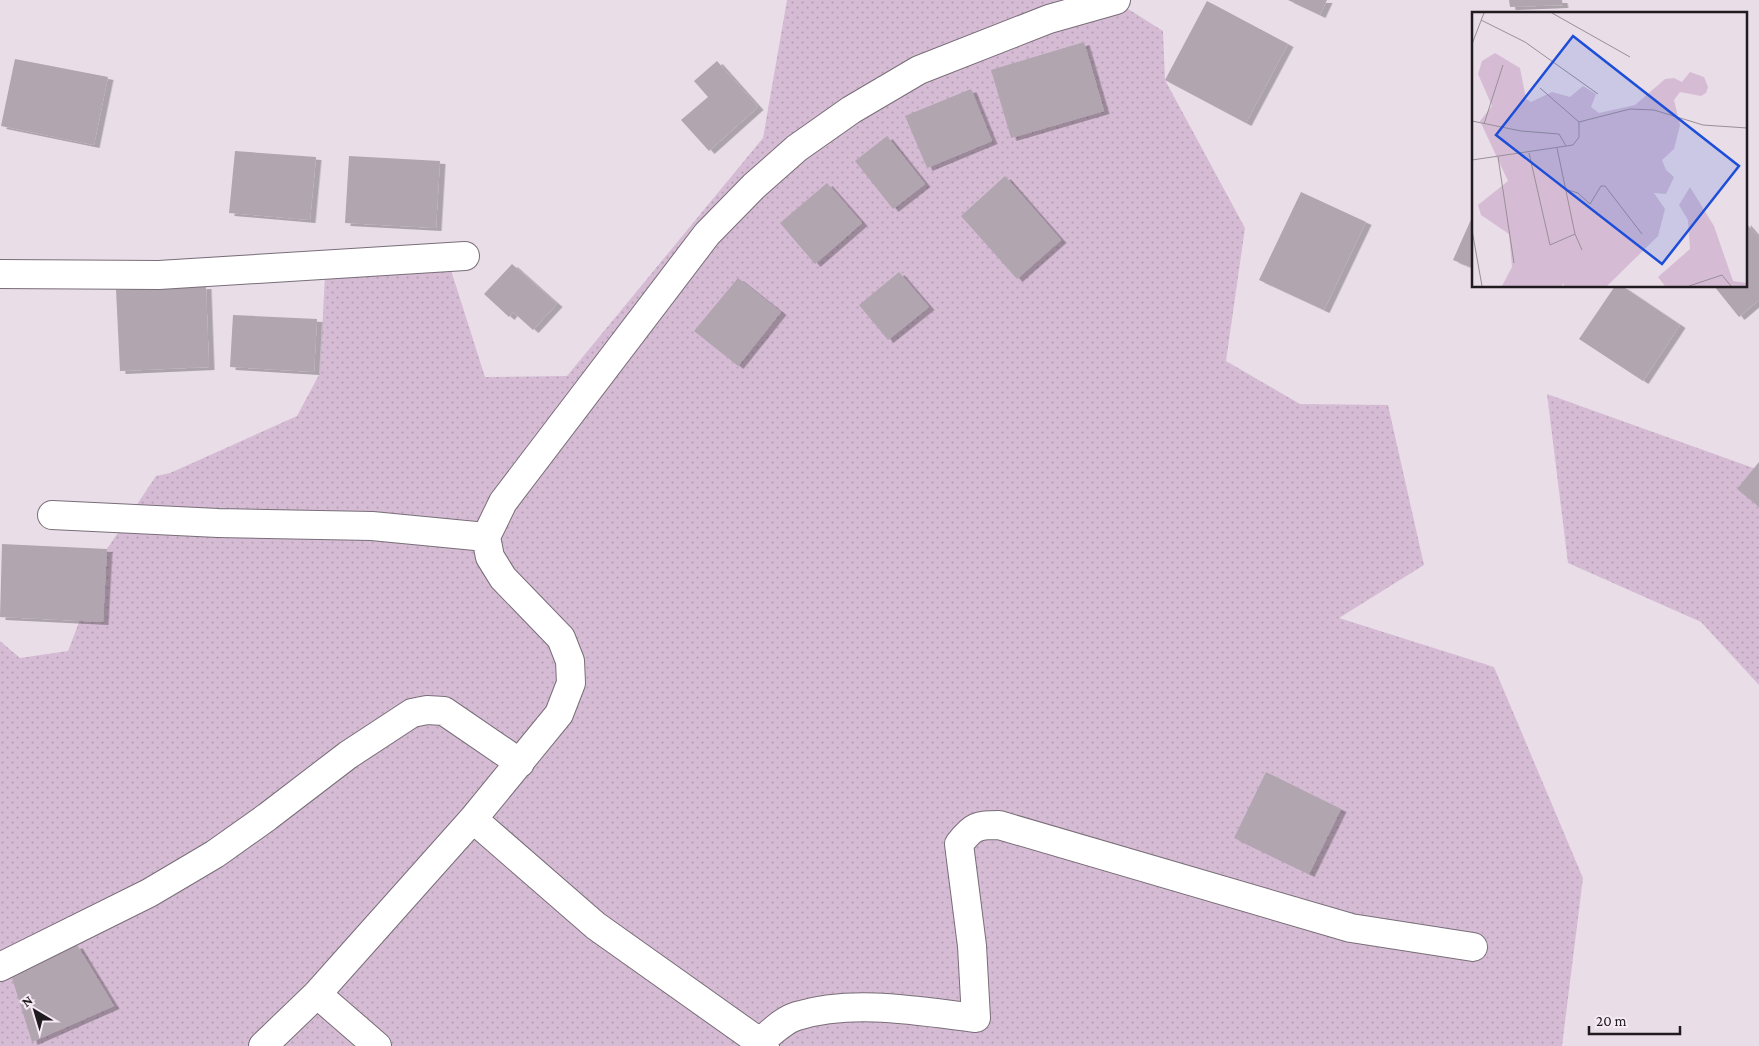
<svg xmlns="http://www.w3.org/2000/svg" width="1759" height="1046" viewBox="0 0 1759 1046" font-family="'Crimson Pro',serif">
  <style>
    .grass { fill: url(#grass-dots) }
    .building { fill: #b1a5b0; filter: url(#shadow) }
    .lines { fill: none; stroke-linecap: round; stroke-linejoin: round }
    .minor-casing { stroke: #796e78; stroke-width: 30 }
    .minor { stroke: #fff; stroke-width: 28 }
    .inset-road { fill: none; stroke: #998f98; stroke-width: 1 }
    .view { fill: #1d4ed8; fill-opacity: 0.15; stroke: #1d4ed8; stroke-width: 2.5 }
    .inset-edge { fill: none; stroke: #201b1f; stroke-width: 2.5 }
  </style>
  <defs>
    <pattern id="grass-dots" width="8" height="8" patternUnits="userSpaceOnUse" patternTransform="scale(1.25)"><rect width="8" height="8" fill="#d5bcd4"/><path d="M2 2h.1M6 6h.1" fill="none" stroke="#b7a1b6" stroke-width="1.8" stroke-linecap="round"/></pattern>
    <filter id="shadow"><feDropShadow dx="5.5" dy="3" stdDeviation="0" flood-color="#0004"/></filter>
  </defs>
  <rect width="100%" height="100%" fill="#e9dde8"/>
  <path class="grass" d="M787 0H1114L1163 31 1165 80 1245 228 1226 361 1300 404 1388 405 1424 565 1339 618 1494 667 1583 878 1562 1046H0V641L20 658 68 651 107 549 156 476 170 473 297 416 320 373 325 275 449 264 485 377 567 376 763 138Z
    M1547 394 1759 470V685L1701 622 1568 563Z"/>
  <path class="building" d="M1288 0H1327L1320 15Z
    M1509 0H1562L1563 5 1510 7Z
    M1207 1 1288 44 1246 123 1165 80Z
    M1084 42 1104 111 1011 138 991 70Z
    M15 59 108 77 94 145 1 126Z
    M717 61 758 107 709 151 681 120 708 97 694 81Z
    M971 89 992 141 927 168 905 116Z
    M887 136 925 184 893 209 855 161Z
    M235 151 316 157 310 220 229 213Z
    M349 156 440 161 436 228 345 223Z
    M1005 176 1061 240 1017 279 961 216Z
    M827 183 862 223 815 264 780 223Z
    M1301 192 1366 222 1324 310 1259 280Z
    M1473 215V268L1453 260Z
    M1745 222 1759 238V300L1739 317 1714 286H1745Z
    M512 264 557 304 533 330 513 312 509 317 484 294Z
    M899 272 929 307 888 340 859 305Z
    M738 278 781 312 738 366 694 331Z
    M206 286 209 367 120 371 116 290Z
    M1615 286H1622L1680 325 1643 381 1579 339Z
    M233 315 317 319 314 372 230 367Z
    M1759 462V507L1737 489Z
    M2 544 107 549 103 622 0 617Z
    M1266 772 1341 809 1309 874 1234 838Z
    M77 945 114 1006 32 1042 12 978Z"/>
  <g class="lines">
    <defs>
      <path id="minor" d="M0 274 159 275 465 256
        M52 515 218 523 372 526 486 537
        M473 819 596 926 765 1046
        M0 967 149 893 215 854 267 817 348 755 412 713 427 710 444 711 520 763
        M317 994 377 1046
        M760 1042C771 1033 783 1020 797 1016 853 999 919 1011 976 1018L972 946 959 844C973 826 977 825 999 825L1351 928 1473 947
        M263 1046 317 994 473 819 559 714 571 683 570 661 561 638 503 578 490 557 486 537 503 502 707 234 754 186 797 148 851 110 919 70 1049 19 1116 0"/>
    </defs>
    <use href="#minor" class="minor-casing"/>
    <use href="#minor" class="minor"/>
  </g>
  <g transform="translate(1472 12)">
    <rect width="275" height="275" fill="#e9dde8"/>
    <path d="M23 41 48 56 54 87 59 90 80 80 98 85 111 74 124 82 119 95 127 101 163 93 193 67 202 66 210 70 218 60 232 65 236 75 234 81 229 84 208 80 202 88 208 113 202 137 190 148 194 158 202 165 194 182 182 181 193 197 186 224 135 274H92L91 271 90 274H30L40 255 37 222 9 203 6 193 36 169 8 109 20 94 6 62 10 49ZM218 175 242 214 261 269 275 271V274H193L186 265 218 237 216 208 207 193Z" fill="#d5bcd4"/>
    <path class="inset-road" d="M80 1 158 45M9 8 53 30 126 82M0 32 12 1M68 76 107 110M0 109 49 119 87 122 94 134M12 112 31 53M85 136 103 222 110 238M57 141 78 233 103 222M26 145 42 251M0 148 101 133 107 125V110L158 97 182 98 231 113 275 116M96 178 106 181 118 192 129 174H133L170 222M0 218 10 274M217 274 250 263 259 274"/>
    <path class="view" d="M101 24 267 154 190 252 24 123Z"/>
    <rect width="275" height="275" class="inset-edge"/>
  </g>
  <g transform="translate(35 1011) rotate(322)" stroke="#f6eaf5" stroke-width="4" paint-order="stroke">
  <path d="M0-4L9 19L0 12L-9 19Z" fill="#201b1f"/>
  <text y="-8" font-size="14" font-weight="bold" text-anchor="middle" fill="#201b1f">N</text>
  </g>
  <path d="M1589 1026v8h91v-8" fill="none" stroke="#201b1f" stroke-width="2.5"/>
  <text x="1596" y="1026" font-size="15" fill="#201b1f" stroke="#f6eaf5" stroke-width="4" paint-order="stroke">20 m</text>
</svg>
